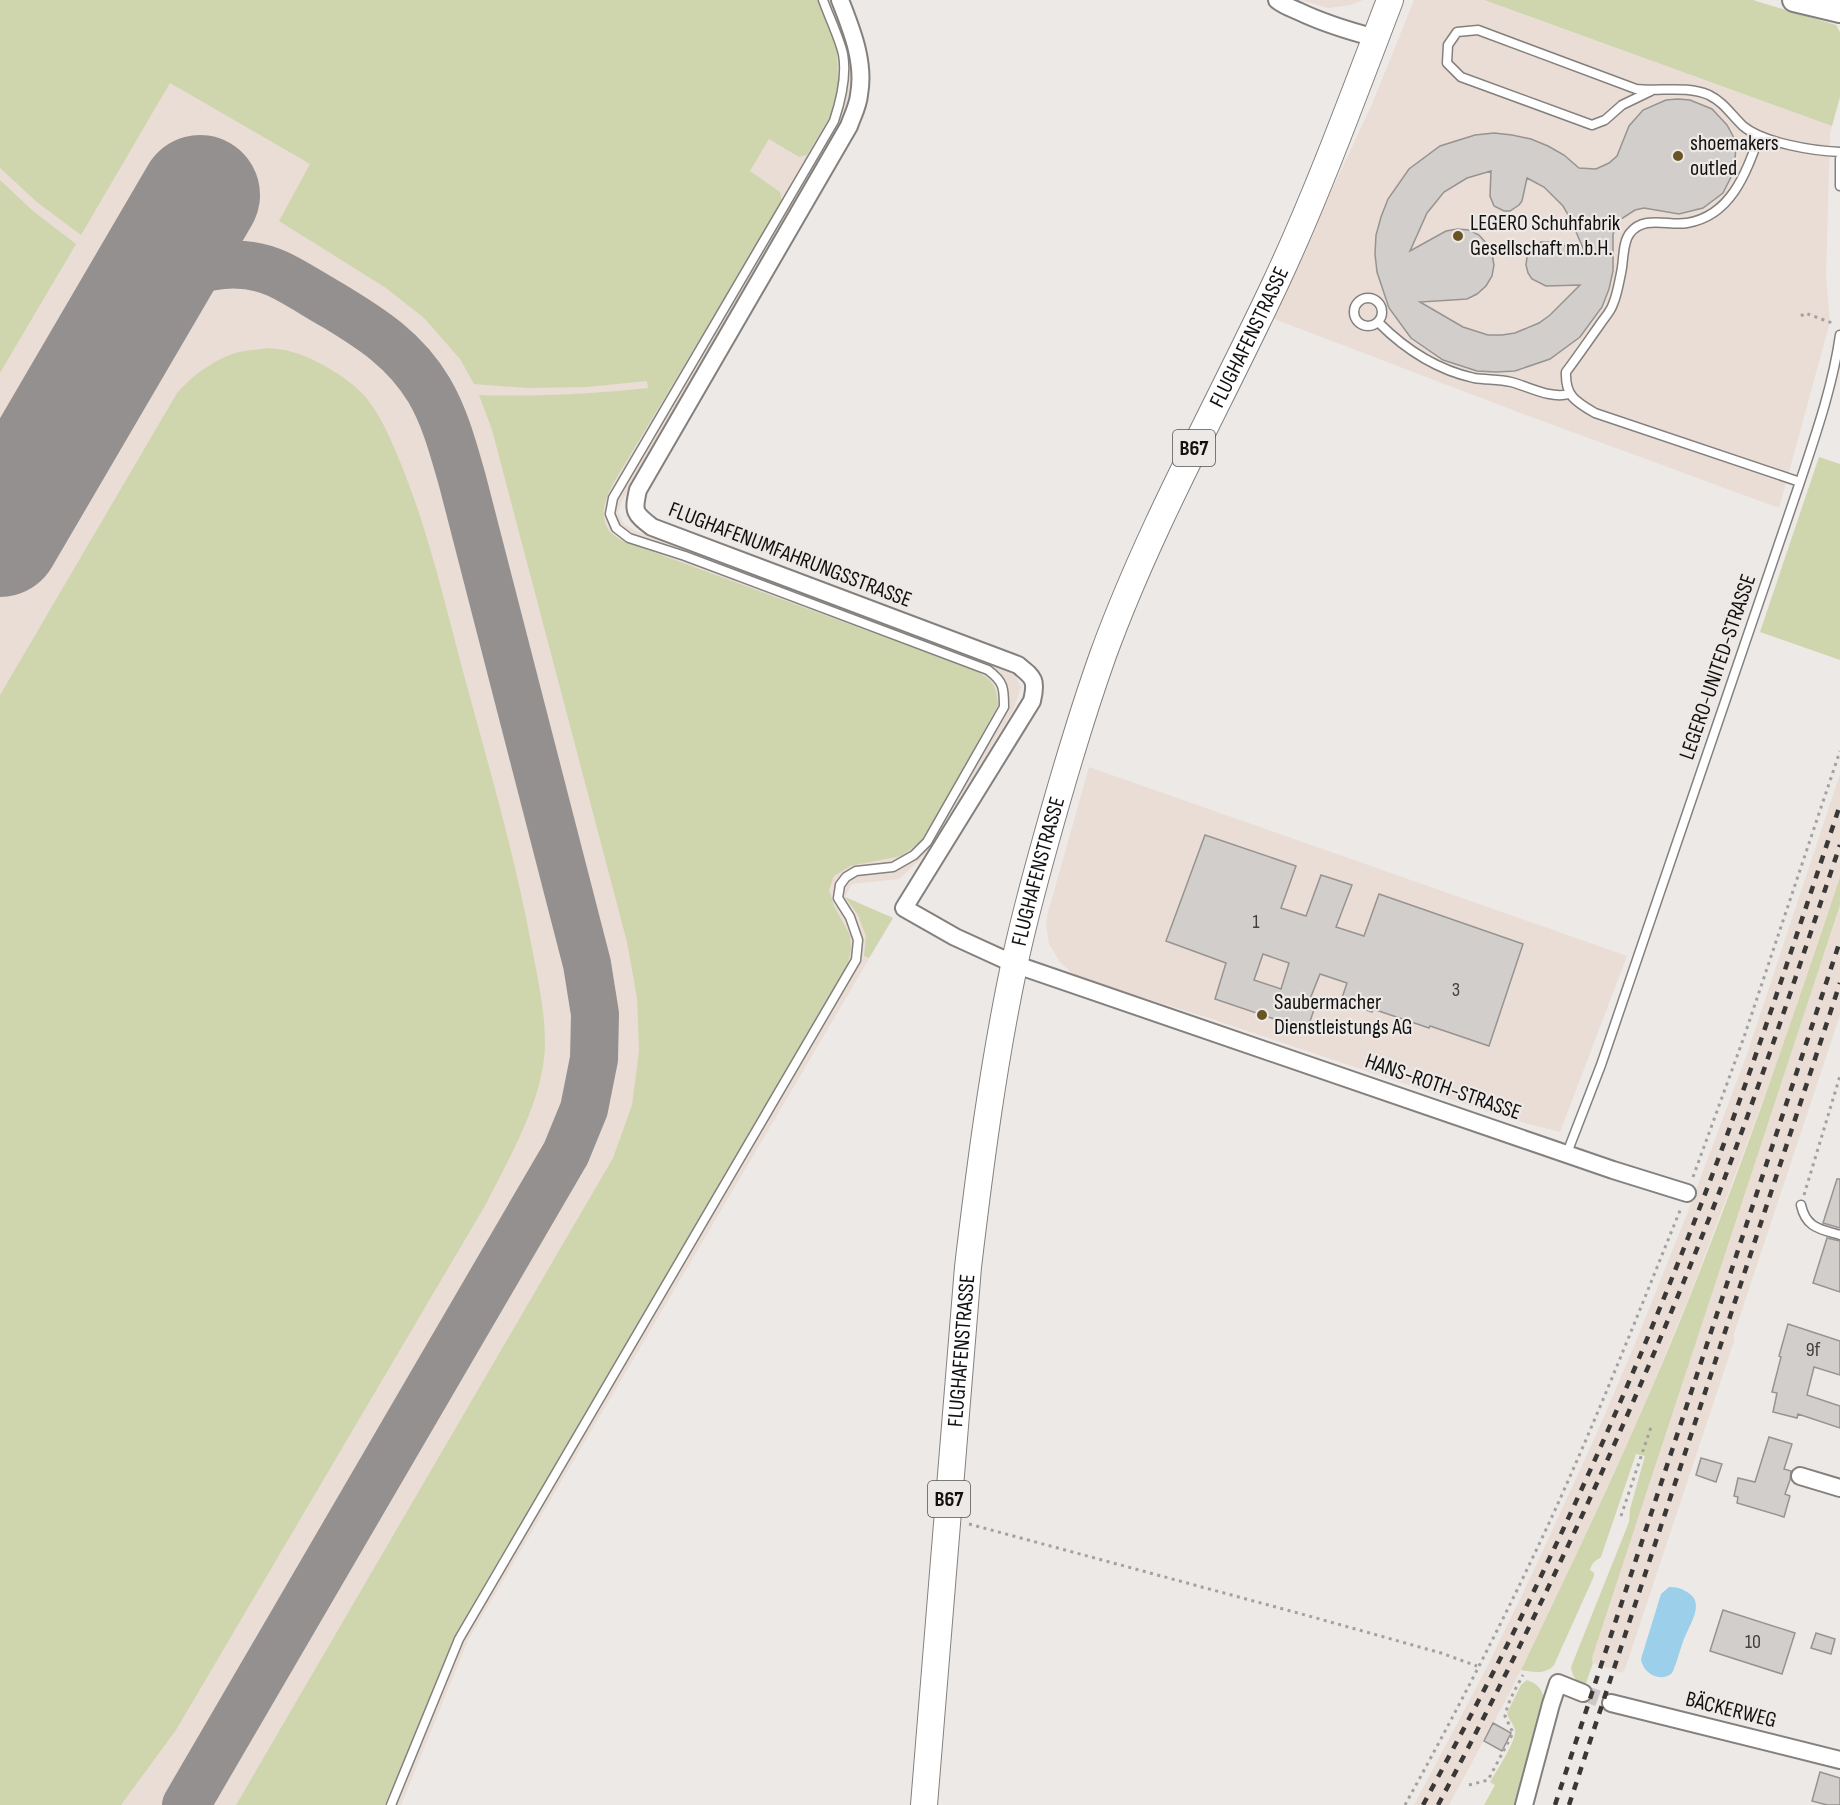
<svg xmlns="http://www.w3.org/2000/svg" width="1840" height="1805" viewBox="0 0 1840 1805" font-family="'Sofia Sans Condensed',sans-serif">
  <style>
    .built { fill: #e9ddd6 }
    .green { fill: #cfd6ae }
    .water { fill: #9bcfea }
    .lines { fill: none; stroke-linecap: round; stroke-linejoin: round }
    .taxiway { stroke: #94908f; stroke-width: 48 }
    .runway { stroke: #94908f; stroke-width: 120 }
    .building { fill: #d2cecb; stroke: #979391; stroke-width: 1.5; fill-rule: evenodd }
    .street-tunnel { stroke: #ccc8c7; stroke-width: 16; stroke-dasharray: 16 8; stroke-linecap: butt }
    .lane-casing { stroke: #84807e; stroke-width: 11 }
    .street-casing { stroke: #84807e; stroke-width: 20 }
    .secondary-casing { stroke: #84807e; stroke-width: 26 }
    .primary-casing { stroke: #84807e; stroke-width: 28 }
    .path { stroke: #a4a1a0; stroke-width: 3; stroke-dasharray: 3 4.5; stroke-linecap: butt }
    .lane { stroke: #fff; stroke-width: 8 }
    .street { stroke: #fff; stroke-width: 16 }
    .secondary { stroke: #fff; stroke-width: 22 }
    .primary { stroke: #fff; stroke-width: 26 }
    .rail { stroke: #3a3737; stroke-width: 4.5; stroke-dasharray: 8 8; stroke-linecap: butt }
    .poi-dot { fill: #695524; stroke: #ede9e7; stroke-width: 2 }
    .labels { text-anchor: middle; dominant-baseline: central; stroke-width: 4.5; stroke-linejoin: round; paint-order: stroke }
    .number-label { font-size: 20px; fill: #42403f }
    .shield { fill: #ede9e7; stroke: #545150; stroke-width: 1.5 }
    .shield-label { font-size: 21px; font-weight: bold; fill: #121010 }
    .poi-label { font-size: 22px; fill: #121010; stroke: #ede9e7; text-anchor: start }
    .street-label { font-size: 22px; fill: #121010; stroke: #ede9e7 }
  </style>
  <rect width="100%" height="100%" fill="#ede9e7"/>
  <path class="built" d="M0 0H832L848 41 853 78 849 104 838 129 622 501 618 512 624 524 636 531 1002 667 1016 677 1021 687 1013 711 925 855 899 879 852 884 845 897 893 918 468 1640 401 1805H0Z
    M1301 0H1363L1351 5 1328 8Z
    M1414 0H1483L1832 126 1830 134 1826 277 1830 322 1779 508 1523 414 1272 318 1372 104Z
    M1089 767 1627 956 1560 1132 1509 1119 1209 1018 1135 995 1080 977 1071 972 1060 962 1049 944 1046 925 1047 916Z
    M1840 774V877L1780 1055 1693 1287 1641 1413 1556 1599 1509 1694 1449 1805H1414L1486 1669 1533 1572 1596 1435 1635 1344 1687 1214 1747 1054Z
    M1840 905V1015L1734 1334V1341L1625 1669 1622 1673 1593 1663 1592 1658Z"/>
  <path class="green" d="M0 0H819L837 49 838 85 831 115 807 155 799 157 769 139 750 171 780 192 782 202 614 482C606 497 598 515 609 531 612 534 618 538 621 540L974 670C993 680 996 684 998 705L937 817 920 842 901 856 850 866 834 876 829 890 834 906 850 935 851 949 847 968 490 1578 460 1627 385 1805H236L613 1158 632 1105 639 1051 637 998 627 942 492 430 479 395C537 397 589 394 648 388L647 381 587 387 527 388 474 384 460 359 424 318 386 288 279 221 310 164 170 83 81 235 38 203 0 168Z
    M1484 0H1753L1836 25 1840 32V97L1832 126Z
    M0 180 33 211 76 244 0 373Z
    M268 348C276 349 284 349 292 352 316 358 354 381 368 400 384 421 393 445 403 469 431 539 447 613 467 686 490 771 515 856 531 943 537 975 545 1009 545 1043 544 1100 511 1154 486 1204L176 1730 121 1805H0V695L177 393C193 375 212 361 235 353 245 350 258 350 268 348Z
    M1819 457 1840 464V660L1760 632Z
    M1840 877V905L1592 1658 1593 1663 1585 1686C1577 1683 1572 1676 1571 1667L1629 1522 1630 1509 1645 1456 1636 1454 1601 1557C1596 1561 1592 1562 1590 1570L1594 1573V1576L1554 1665C1546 1675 1532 1672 1521 1670 1582 1544 1642 1417 1694 1286 1747 1152 1794 1015 1840 877Z
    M845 897 893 918 869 958 864 956 866 936 858 915Z
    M1527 1680C1537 1684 1542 1688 1544 1699L1518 1805H1484L1495 1785 1490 1782C1496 1772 1517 1740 1515 1730 1514 1724 1508 1719 1507 1713L1521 1685Z"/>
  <path class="water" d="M1669 1587C1676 1587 1681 1588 1687 1592 1707 1603 1688 1626 1683 1642 1679 1652 1677 1663 1672 1673 1661 1683 1643 1674 1641 1659L1661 1594Z"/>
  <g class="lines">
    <path class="taxiway" d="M123 326C131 316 139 303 149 295 184 266 237 255 278 274 297 283 316 296 334 306 372 329 405 350 429 390 445 417 453 448 462 479L587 964 595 1014 594 1059 584 1109 566 1153 186 1805"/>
    <path class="runway" d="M0 537 200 195"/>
  </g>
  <path class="building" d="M1678 99 1690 100 1712 109 1727 125 1733 136 1736 147 1734 171 1723 193 1703 208 1679 214 1644 208 1635 210 1621 219 1613 234V271L1609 289 1602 307 1580 337 1550 359 1515 371 1496 372 1477 371 1443 360 1411 338 1389 308 1377 272 1375 254 1376 235 1381 217 1388 199 1409 169 1440 146 1475 135 1494 133 1512 135 1531 139 1548 146 1564 155 1579 168 1596 169 1609 163 1617 156 1629 126 1643 110 1666 100ZM1491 171 1490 196 1494 206 1504 211H1510L1519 205 1522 201 1527 178 1544 187 1563 206 1570 218 1586 255 1556 242H1541L1535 245 1527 257 1526 265 1528 273 1532 279 1546 286 1580 285 1550 315 1539 323 1515 333 1502 335H1488L1463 327 1420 302 1467 299 1477 294 1486 286 1492 276 1494 265 1492 254 1487 244 1479 235 1469 230 1457 229 1446 231 1410 251 1427 213 1444 192 1467 178Z
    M1205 835 1296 866 1281 908 1306 916 1321 875 1352 885 1336 927 1364 936 1379 894 1523 944 1489 1046 1430 1026 1429 1028 1373 1009 1372 1012 1341 1001 1347 983 1320 974 1310 999 1317 1001 1307 1030 1215 999 1226 963 1166 941ZM1263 954 1289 963 1281 989 1254 980Z
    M1837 1179H1840V1228L1823 1223Z
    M1827 1238 1840 1241V1292L1813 1283Z
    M1788 1324 1840 1341V1375L1814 1367 1807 1395 1840 1406V1428L1798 1414 1797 1418 1773 1412 1777 1393 1772 1392 1781 1357 1779 1356Z
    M1769 1437 1792 1444 1784 1469 1791 1471 1790 1480 1785 1494 1790 1496 1784 1517 1737 1503 1738 1497 1734 1496 1738 1478 1755 1482Z
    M1701 1458 1722 1464 1716 1482 1696 1475Z
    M1723 1610 1795 1633 1782 1674 1710 1651Z
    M1816 1633 1835 1639 1831 1654 1811 1648Z
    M1493 1723 1511 1733 1502 1751 1484 1741Z
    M1820 1772 1840 1778V1805H1827L1812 1801Z"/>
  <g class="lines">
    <path class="street-tunnel" d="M1583 1693 1611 1703"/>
    <defs>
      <path id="lane" d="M1651 91 1622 105 1605 120 1592 125 1461 77 1447 63 1448 45 1457 32 1478 30 1636 89C1660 92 1686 85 1709 95 1725 103 1731 115 1743 126 1763 143 1814 151 1840 152
        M1759 137C1746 173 1731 216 1687 223 1668 226 1644 215 1630 233 1622 243 1624 261 1621 273 1619 283 1617 295 1613 304 1611 311 1605 317 1601 323 1589 340 1578 356 1566 372 1565 396 1576 402 1595 413L1800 482
        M1840 159V186
        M1354 312a14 14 0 1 1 28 0a14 14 0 1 1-28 0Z
        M1379 323C1405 349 1438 370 1474 378 1487 380 1499 379 1511 382 1530 387 1550 399 1569 394
        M1567 1153 1601 1065 1800 482C1816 434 1833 385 1840 335
        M1801 1205C1806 1228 1820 1229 1840 1235
        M391 1805 459 1639 856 960 858 940 850 917 838 898 840 885 846 877 856 871 893 867 914 855 927 842 1004 707C1004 688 1004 682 988 670L685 556 629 538 616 528 610 514 613 498 834 121C841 100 847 76 843 54 839 37 829 17 823 0"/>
      <path id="street" d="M840 0C852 31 865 62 859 95 858 106 852 117 849 126L638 490C633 512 634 513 652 527L1018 665C1034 678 1037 680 1032 701L904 908 955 937 1014 964 1613 1170 1687 1193
        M1277 0C1283 5 1291 8 1298 11 1323 23 1349 31 1376 38
        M1800 1476 1840 1488
        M1611 1703 1840 1760
        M1524 1805 1551 1704 1558 1683 1583 1693"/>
      <path id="secondary" d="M1794 0 1840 11"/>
      <g id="primary">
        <path id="s1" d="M924 1805 968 1267C980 1166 993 1066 1014 966 1023 922 1035 879 1047 836 1064 775 1082 714 1103 655 1150 526 1218 406 1276 282 1319 190 1354 94 1390 0"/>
      </g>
    </defs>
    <use href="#lane" class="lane-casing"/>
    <use href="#street" class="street-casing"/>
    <use href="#secondary" class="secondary-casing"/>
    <use href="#primary" class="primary-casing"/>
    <path class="path" d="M1801 316 1805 313 1835 324
      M1693 1177 1744 1037 1840 751
      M1804 1195 1840 1076
      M1621 1516 1652 1424
      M969 1524 1309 1616 1441 1653 1477 1666
      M1469 1785 1488 1780 1513 1733 1505 1716C1508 1701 1516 1688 1523 1675
      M1405 1805C1458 1709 1509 1610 1555 1510 1600 1411 1640 1309 1681 1208"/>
    <use href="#lane" class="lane"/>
    <use href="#street" class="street"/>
    <use href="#secondary" class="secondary"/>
    <use href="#primary" class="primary"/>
    <path class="rail" d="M1423 1805C1460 1736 1497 1667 1531 1597 1593 1469 1649 1339 1700 1207 1751 1075 1795 940 1840 805
      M1438 1805C1541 1612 1632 1415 1712 1211 1759 1090 1799 967 1840 845
      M1555 1805 1840 941
      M1569 1805 1840 983"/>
  </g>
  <g class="poi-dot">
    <circle cx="1678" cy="156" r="6"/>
    <circle cx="1458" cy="236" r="6"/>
    <circle cx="1262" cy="1015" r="6"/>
  </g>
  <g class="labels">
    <g class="number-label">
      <text x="1256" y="922">1</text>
      <text x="1456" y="990">3</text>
      <text x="1813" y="1350">9f</text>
      <text x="1753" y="1642">10</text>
    </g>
    <g class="shield">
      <rect x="1173" y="430" width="42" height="36" rx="4.5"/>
      <rect x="928" y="1481" width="42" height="36" rx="4.5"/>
    </g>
    <g class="shield-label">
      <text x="1194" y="448">B67</text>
      <text x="949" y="1499">B67</text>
    </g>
    <g class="poi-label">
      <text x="1690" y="143">shoemakers<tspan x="1690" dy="25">outled</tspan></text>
      <text x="1470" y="223">LEGERO Schuhfabrik<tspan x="1470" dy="25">Gesellschaft m.b.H.</tspan></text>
      <text x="1274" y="1002">Saubermacher<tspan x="1274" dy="25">Dienstleistungs AG</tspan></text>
    </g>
    <g class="street-label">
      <text stroke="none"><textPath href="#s1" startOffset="1518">FLUGHAFENSTRASSE</textPath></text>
      <text transform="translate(790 555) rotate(21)">FLUGHAFENUMFAHRUNGSSTRASSE</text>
      <text transform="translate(1718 667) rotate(-71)">LEGERO-UNITED-STRASSE</text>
      <text stroke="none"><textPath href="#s1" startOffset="942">FLUGHAFENSTRASSE</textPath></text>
      <text transform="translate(1443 1087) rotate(19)">HANS-ROTH-STRASSE</text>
      <text stroke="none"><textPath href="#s1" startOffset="456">FLUGHAFENSTRASSE</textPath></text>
      <text transform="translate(1731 1710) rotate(14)">BÄCKERWEG</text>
    </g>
  </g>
</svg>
